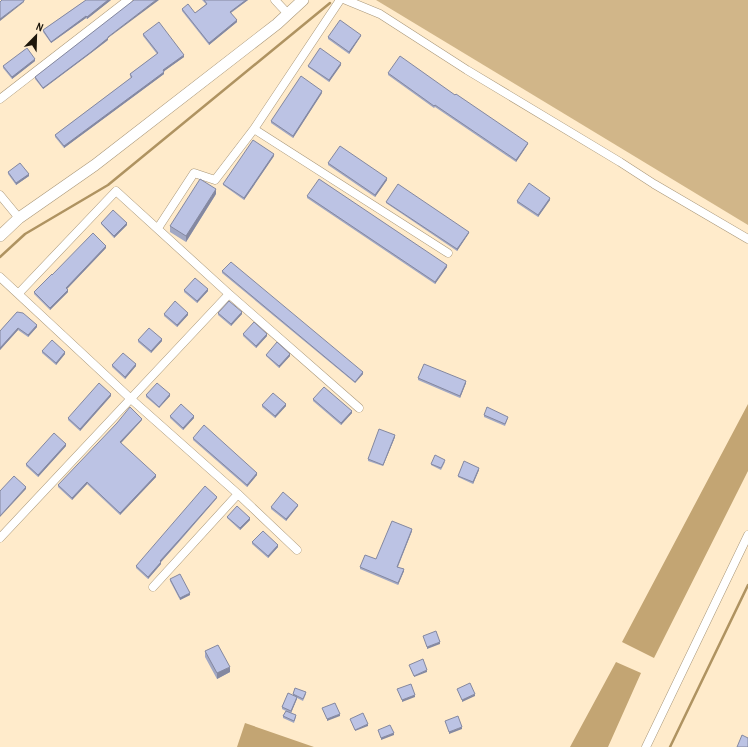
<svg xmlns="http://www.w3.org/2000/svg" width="748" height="747" viewBox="0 0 748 747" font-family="'Archivo Narrow',sans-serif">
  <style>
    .green { fill: #d1b689 }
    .forest { fill: #c3a573 }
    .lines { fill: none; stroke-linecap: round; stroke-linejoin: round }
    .stream { stroke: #af9361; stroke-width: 2.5 }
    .street-casing { stroke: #a99779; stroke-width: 9 }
    .secondary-casing { stroke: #a99779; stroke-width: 12 }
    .street { stroke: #fff; stroke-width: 8 }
    .secondary { stroke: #fff; stroke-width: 11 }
    .wall { fill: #a2a8c4 }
    .shaded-wall { fill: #8488a0 }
    .building { fill: #bcc3e4; stroke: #8488a0 }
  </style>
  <rect width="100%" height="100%" fill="#ffebcb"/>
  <path class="green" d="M376 0H748V225Z"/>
  <path class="forest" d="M748 404V471L654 658 622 642Z
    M616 662 641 673 608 747H570Z
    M245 723 314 747H237Z"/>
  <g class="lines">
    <path class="stream" d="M0 257 25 234 108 185 330 3
      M670 747 748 585"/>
    <defs>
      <path id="street" d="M275 0 288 14
        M346 0 380 14 467 70 620 162 654 184 748 239
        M0 99 128 0
        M254 129 448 253
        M0 195 19 218
        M158 228 194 173 215 180 254 129 340 0
        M0 277 131 399 238 494 297 550
        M19 293 116 191 229 294 359 408
        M0 538 229 294
        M153 587 238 494
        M646 747 748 535"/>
      <path id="secondary" d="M0 236 19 218 95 165 277 24 303 0"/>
    </defs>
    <use href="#street" class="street-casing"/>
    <use href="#secondary" class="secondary-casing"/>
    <use href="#street" class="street"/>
    <use href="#secondary" class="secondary"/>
  </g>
  <path class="wall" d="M86 0H111L87 19 86 18 51 43 43 32V30Z
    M202 0H248L231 13 237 22 209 45 182 11V9L195 13 206 4Z
    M143 34 184 57 164 71V74L64 148 55 137V135L131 78 130 76V74L157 54 143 36Z
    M361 36 349 54 328 39V37Z
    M108 40 91 53 43 89 35 79V77Z
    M35 61 12 79 3 68V66Z
    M341 65 329 82 308 67V66Z
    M388 73 528 144 516 162 435 107 434 108 388 75Z
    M322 93 293 138 271 123V121Z
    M274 156 244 200 223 185V184Z
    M328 163 387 180 375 197 328 165Z
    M8 172 29 176 16 185 8 174Z
    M216 194 186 242 170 232V226Z
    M307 196 447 267 435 284 307 198Z
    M550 200 538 217 517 203V201Z
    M386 202 469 233 457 251 386 203Z
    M101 223 127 225 114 238 101 224Z
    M106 248 67 289 68 292 50 310 34 294V292L52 275Z
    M222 271 363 374 355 383 222 273Z
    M184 290 208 291 197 303 184 292Z
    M17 312 37 327 28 337 18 330 0 350V331Z
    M218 313 242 314 231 326 218 315Z
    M164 314 188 315 177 327 164 316Z
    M243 334 267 336 256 348 243 336Z
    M138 340 162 341 151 353 138 342Z
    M42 351 65 354 56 365 42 353Z
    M266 355 290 356 279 368 266 356Z
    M112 365 136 366 125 379 112 367Z
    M418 378 466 383 460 398 418 380Z
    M146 395 170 396 159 408 146 397Z
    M111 396 80 431 68 420V418Z
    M313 399 352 413 341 425 313 401Z
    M262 405 286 406 275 418 262 407Z
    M484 415 508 418 505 426 484 417Z
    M170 416 194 418 183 430 170 418Z
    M142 420 121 443 156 477 120 515 87 484 72 500 58 487V485Z
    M395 437 383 466 368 461V459Z
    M193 438 257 475 247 487 193 440Z
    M66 446 38 477 26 466V464Z
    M445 462 441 470 431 465V464Z
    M479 470 473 484 458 477V476Z
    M217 498 179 542 161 562V564L148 579 136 568V566Z
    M298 506 286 521 271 509V507Z
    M227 517 250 520 240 530 227 518Z
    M412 531 398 567 404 571 398 585 360 569V567L376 559Z
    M252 542 278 547 268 558 252 544Z
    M170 579 190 595 180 600 170 581Z
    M205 651 230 672 217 679 205 657Z
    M293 694H306L303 701 297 698 291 713 296 717 294 723 283 718V716L286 711 282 709V707L293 695Z"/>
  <path class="shaded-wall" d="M108 0H111L87 19V17Z
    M156 0H159L108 38V40L91 53 43 89V88L108 37Z
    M246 0H248L230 13V12Z
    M24 1V2L0 21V19Z
    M86 16V18L51 43V42Z
    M237 20V22L209 45V43Z
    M361 35V36L349 54V52Z
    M184 55V57L163 72V70Z
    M35 59V61L12 79V77Z
    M341 63V65L329 82V80Z
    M164 72V74L64 148V146Z
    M322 91V93L293 138V136Z
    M528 143V144L516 162V160Z
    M274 154V156L244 200V198Z
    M29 174V176L16 185V183Z
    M387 178V180L375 197V195Z
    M216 189V194L186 242V236Z
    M550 198V200L538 217V215Z
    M127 223V225L114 238V236Z
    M469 232V233L457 251V249Z
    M106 246V248L66 290V288Z
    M447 265V267L435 284V282Z
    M208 289V291L197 303V301Z
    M68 290V292L50 310V308Z
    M242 312V314L231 326V324Z
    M188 313V315L177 327V325Z
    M37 325V327L28 337V335Z
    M18 328V330L0 350V348Z
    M267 334V336L256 348V346Z
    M162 339V341L151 353V351Z
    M65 352V354L56 365V363Z
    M290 354V356L279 368V366Z
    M136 364V366L125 379V377Z
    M363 372V374L355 383V382Z
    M466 381V383L460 398V396Z
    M111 394V396L80 431V429Z
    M170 394V396L159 408V407Z
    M286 404V406L275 418V416Z
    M352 411V413L341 425V423Z
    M194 416V418L183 430V428Z
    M142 419V420L120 444V442Z
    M395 435V437L383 466V465Z
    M66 444V446L38 477V475Z
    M479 468V470L473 484V482Z
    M257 473V475L247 487V485Z
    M156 475V477L120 515V513Z
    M87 482V484L72 500V498Z
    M26 487V489L0 517V516Z
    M217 497V498L160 563V561L179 540Z
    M298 505V506L286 521V519Z
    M250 518V520L240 530V528Z
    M412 529V531L397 568V567Z
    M278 545V547L268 558V556Z
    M161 562V564L148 579V577Z
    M404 569V571L398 585V583Z
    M190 593V595L180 600V598Z
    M440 642V644L427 649V647Z
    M230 667V672L217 679V673Z
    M427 670V672L414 677V676Z
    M475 694V696L462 702V700Z
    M415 695V697L402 702V700Z
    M297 697V699L291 713V711Z
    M340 714V716L327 721V719Z
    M368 724V726L355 731V730Z
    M462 727V729L449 734V732Z
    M394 733V735L381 740V738Z"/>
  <path class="building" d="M2 0H24V1L0 19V2Z
    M86 0H108L87 17 86 16 51 42 43 30Z
    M134 0H156L108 37V38L91 52 43 88 35 77Z
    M204 0H246L230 12 237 20 209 43 182 9 188 4 195 13 207 4Z
    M340 20 361 35 349 52 328 37Z
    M159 22 184 55 163 70 164 72 64 146 55 135 132 77 130 74 158 53 143 34Z
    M27 48 35 59 12 77 3 66Z
    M320 48 341 63 329 80 308 66Z
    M400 56 455 95 456 94 528 143 516 160 435 105 434 106 388 73Z
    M301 76 322 91 293 136 271 121Z
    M253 140 274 154 244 198 223 184Z
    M340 146 387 178 375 195 328 163Z
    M20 163 29 174 16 183 8 172Z
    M200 179 216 189 186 236 170 226Z
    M319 179 447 265 435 282 307 196Z
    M529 183 550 198 538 215 517 201Z
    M398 184 469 232 457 249 386 202Z
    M113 210 127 223 114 236 101 223Z
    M93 233 106 246 66 288 68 290 50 308 34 292 52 274V275Z
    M231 262 363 372 355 382 222 271Z
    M195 278 208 289 197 301 184 290Z
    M175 301 188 313 177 325 164 314Z
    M229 301 242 312 231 324 218 313Z
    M17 312 23 313 37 325 28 335 18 328 0 348V331Z
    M254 322 267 334 256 346 243 334Z
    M149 328 162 339 151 351 138 340Z
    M52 340 65 352 56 363 42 351Z
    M277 342 290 354 279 366 266 355Z
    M123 353 136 364 125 377 112 365Z
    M424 364 466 381 460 396 418 378Z
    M99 383 111 394 80 429 68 418Z
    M157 383 170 394 159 407 146 395Z
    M324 387 352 411 341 423 313 399Z
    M273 393 286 404 275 416 262 405Z
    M181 404 194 416 183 428 170 416Z
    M130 407 142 419 120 442 156 475 120 513 87 482 72 498 58 485 117 423Z
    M487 407 508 417 505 424 484 415Z
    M204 425 257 473 247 485 193 438Z
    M379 429 395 435 383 465 368 459Z
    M54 433 66 444 38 475 26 464Z
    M435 455 445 460 441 468 431 464Z
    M464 461 479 468 473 482 458 476Z
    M14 476 26 487 0 516V491Z
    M205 486 217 497 179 540 160 561 161 562 148 577 136 566Z
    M283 492 298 505 286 519 271 507Z
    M237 506 250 518 240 528 227 517Z
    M392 521 412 529 397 567 404 569 398 583 360 567 365 555 376 559Z
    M263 531 278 545 268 556 252 542Z
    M180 574 190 593 180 598 170 579Z
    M436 631 440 642 427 647 423 636Z
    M218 645 230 667 217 673 205 651Z
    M423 659 427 670 414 676 409 665Z
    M470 683 475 694 462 700 457 689Z
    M411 684 415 695 402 700 397 689Z
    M295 688 306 692 303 699 293 694Z
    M288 693 297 697 291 711 282 707Z
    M335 703 340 714 327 719 322 708Z
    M286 711 296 715 294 721 283 716Z
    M363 713 368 724 355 730 350 719Z
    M458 716 462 727 449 732 445 721Z
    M390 725 394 733 381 738 378 730Z
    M742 735 748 738V747H737Z"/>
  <g transform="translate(36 36) rotate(23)" stroke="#ffebcb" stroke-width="3" paint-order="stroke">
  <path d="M0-3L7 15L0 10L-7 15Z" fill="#1e170b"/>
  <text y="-6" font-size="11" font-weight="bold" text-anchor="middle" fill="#1e170b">N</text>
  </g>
</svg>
